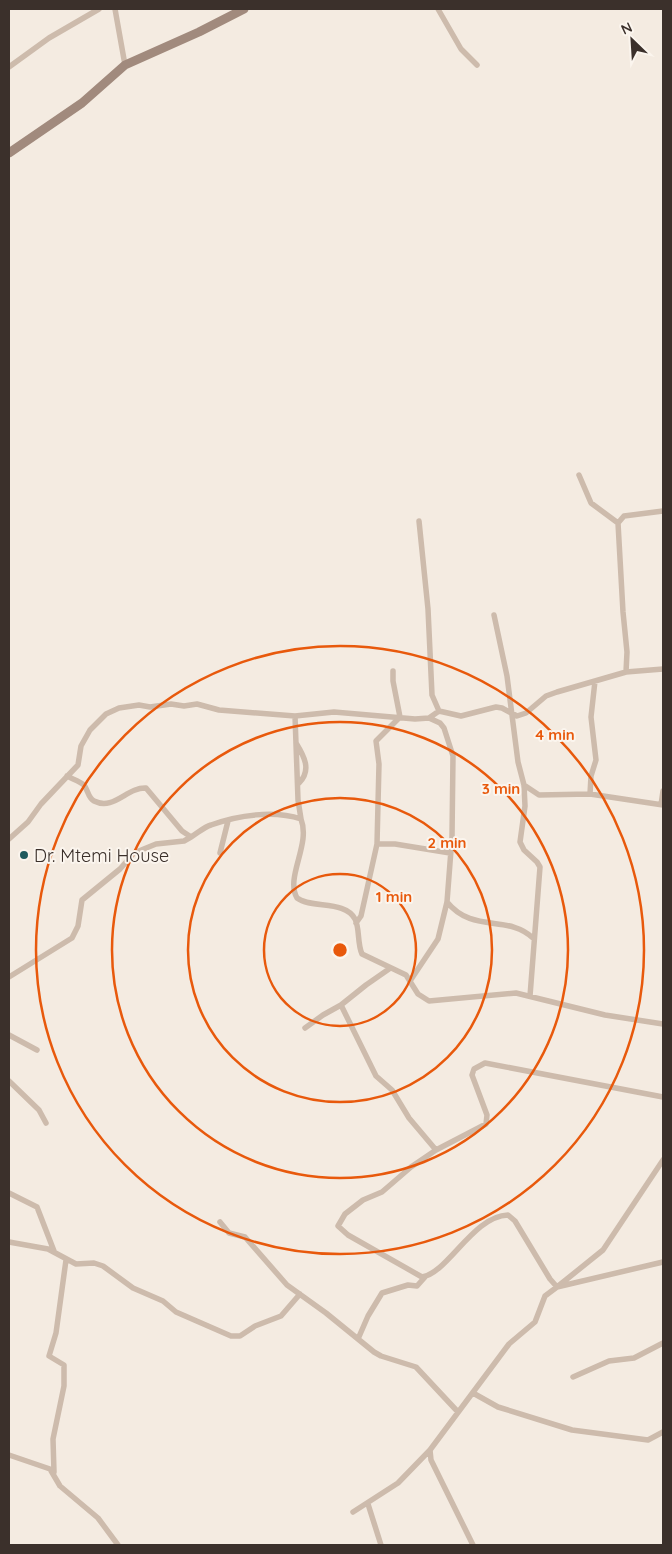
<svg xmlns="http://www.w3.org/2000/svg" width="672" height="1554" viewBox="0 0 672 1554" font-family="Quicksand,sans-serif">
  <style>
    .lines { fill: none; stroke-linecap: round; stroke-linejoin: round }
    .street { stroke: #cdbbac; stroke-width: 5.5 }
    .secondary { stroke: #a18a7d; stroke-width: 9 }
    .ring { fill: none; stroke: #e8590c; stroke-width: 2.5 }
    .poi-dot { fill: #1f5a5e; stroke: #fbf5ee; stroke-width: 2 }
    .labels { text-anchor: middle; dominant-baseline: central; stroke-width: 4; stroke-linejoin: round; paint-order: stroke }
    .poi-label { font-size: 18px; fill: #3b302b; stroke: #fbf5ee; text-anchor: start }
    .centre { fill: #e8590c; stroke: #fbf5ee; stroke-width: 2.5 }
    .ring-label { font-size: 15px; text-anchor: middle; font-weight: bold; fill: #e8590c; stroke: #fbf5ee; stroke-width: 4; stroke-linejoin: round; paint-order: stroke }
  </style>
  <rect width="100%" height="100%" fill="#f4ebe1"/>
  <g class="lines">
    <path class="street" d="M115 9 125 65
      M438 9 461 49 477 65
      M9 67 49 38 99 9
      M579 475 591 503 618 523
      M419 521 428 609 432 695 439 711
      M494 615 507 676 518 762 524 785 539 795 590 794 663 805
      M626 672 627 652 623 612 618 523 624 516 663 511
      M295 716 298 800 301 819
      M296 743C304 756 312 770 299 783
      M67 776C72 779 80 781 84 785 88 790 88 798 94 801 114 811 127 787 146 788L182 831 191 837C198 833 204 827 211 825 238 815 274 810 301 819 311 845 285 877 297 898 312 909 345 900 355 919 360 929 357 943 362 954L406 975 418 994 429 1001 516 993 605 1015 663 1024
      M524 785 525 806 520 842 524 850 537 862 540 867 530 996
      M590 794 591 776 596 760 591 717 595 681
      M661 805 663 791
      M9 839 28 822 41 804 78 765 81 746 90 730 106 714 119 708 139 705 150 707 171 704 184 706 197 704 219 710 295 716 334 712 415 719 429 718 439 711 461 716 496 707 502 708 517 716 526 713 546 696 557 692 626 672 663 669
      M377 844H395L450 853
      M220 853 228 821
      M447 902C473 934 508 914 533 938
      M356 923 361 916 377 844 379 764 376 741 400 717 393 681V671
      M9 977 72 938 78 926 82 900 120 869 134 853 156 844 184 841 191 837
      M410 981 438 939 447 902 452 837 453 756 444 728 440 723 429 718
      M341 1005 376 1076 392 1090 409 1118 436 1150
      M305 1028 323 1015 341 1005 366 985 389 969
      M9 1035 37 1050
      M9 1081 39 1110 46 1123
      M663 1097 485 1063 474 1069 472 1075 487 1115 486 1124 436 1150 411 1167 382 1192 363 1200 345 1214 338 1226 348 1235 422 1277C448 1273 473 1216 508 1215L515 1221 550 1279 557 1287 603 1250 663 1160
      M9 1193 37 1207 54 1251
      M220 1222 229 1233 245 1237 287 1285 326 1313 374 1352 381 1356 416 1367 458 1412
      M9 1242 48 1249 76 1264 94 1263 103 1266 133 1288 163 1301 176 1312 231 1336H240L255 1326 281 1316 300 1294
      M358 1339 368 1316 382 1293 408 1285 417 1286 425 1277
      M573 1377 609 1361 634 1358 663 1343
      M473 1393 498 1407 572 1430 648 1440 663 1432
      M430 1450 431 1460 473 1545
      M9 1455 50 1469 60 1486 98 1518 118 1545
      M54 1472 53 1439 64 1386V1365L49 1356 56 1333 66 1260
      M368 1504 381 1545
      M353 1512 398 1483 430 1450 509 1344 535 1322 545 1296 557 1287 663 1262"/>
    <path class="secondary" d="M9 153 82 103 125 65 199 32 244 9"/>
  </g>
  <g class="ring">
    <circle cx="340" cy="950" r="76"/>
    <circle cx="340" cy="950" r="152"/>
    <circle cx="340" cy="950" r="228"/>
    <circle cx="340" cy="950" r="304"/>
  </g>
  <circle class="poi-dot" cx="24" cy="855" r="5"/>
  <g class="labels">
    <g class="poi-label">
      <text x="34" y="855">Dr. Mtemi House</text>
    </g>
  </g>
  <circle cx="340" cy="950" r="8" class="centre"/>
  <g class="ring-label">
    <text x="555" y="740">4 min</text>
    <text x="501" y="794">3 min</text>
    <text x="447" y="848">2 min</text>
    <text x="394" y="902">1 min</text>
  </g>
  <rect width="672" height="1554" fill="none" stroke="#3b302b" stroke-width="20"/>
  <g transform="translate(632 40) rotate(335)" stroke="#fbf5ee" stroke-width="4" paint-order="stroke">
  <path d="M0-4L9 19L0 12L-9 19Z" fill="#3b302b"/>
  <text y="-8" font-size="14" font-weight="bold" text-anchor="middle" fill="#3b302b">N</text>
  </g>
</svg>
